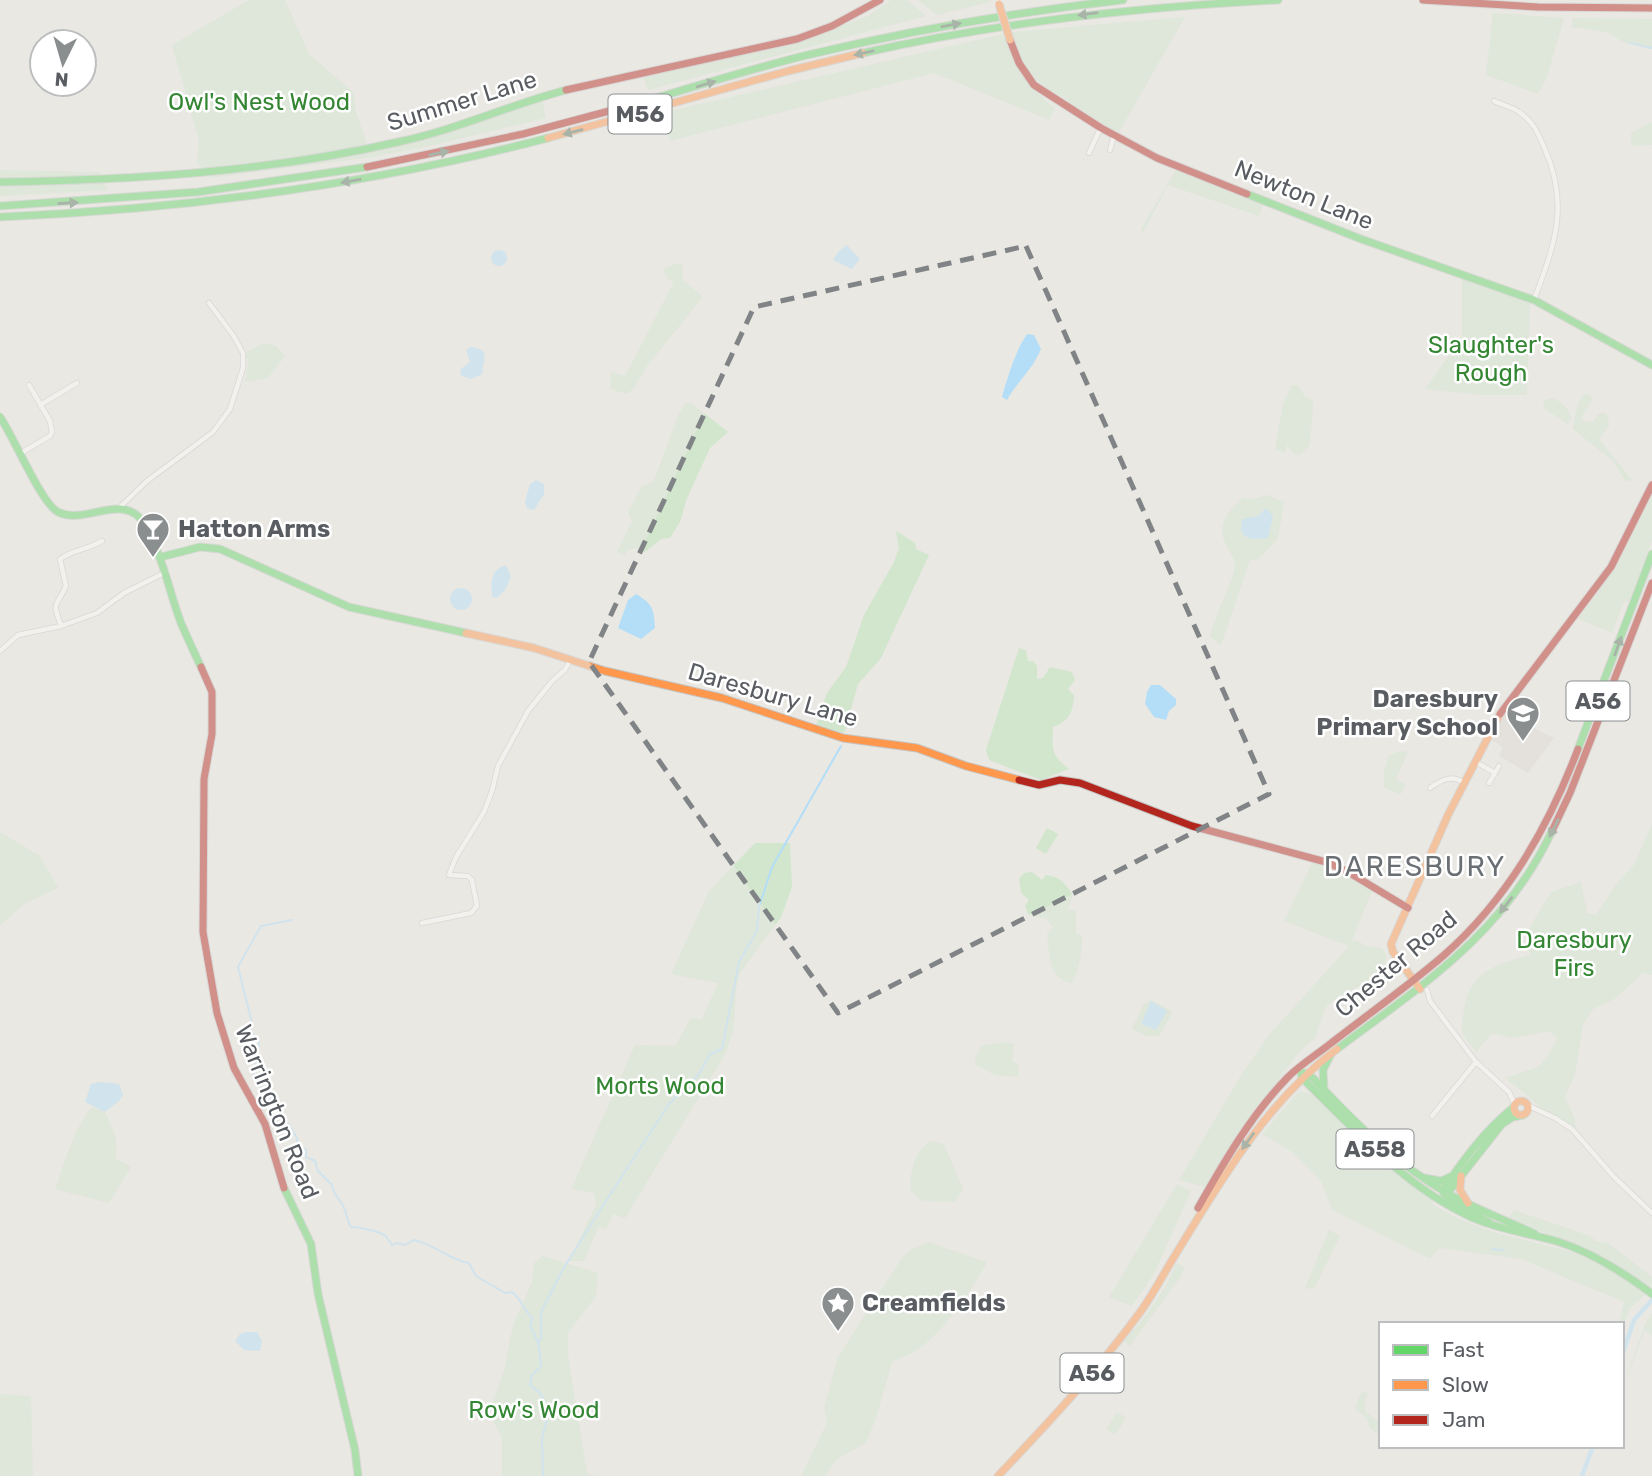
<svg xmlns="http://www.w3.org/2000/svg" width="1652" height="1476" viewBox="0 0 1652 1476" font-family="Rubik,sans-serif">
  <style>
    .education { fill: #dddad3 }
    .green { fill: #d1e6cd }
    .water { fill: #b4def7 }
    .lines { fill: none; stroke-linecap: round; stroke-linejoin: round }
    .stream { stroke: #b4def7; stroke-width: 2 }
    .canal { stroke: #b4def7; stroke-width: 4.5 }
    .street-casing { stroke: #c6c6c5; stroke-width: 6 }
    .fast-casing { stroke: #c5c5c4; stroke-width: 9 }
    .slow-casing { stroke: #c5c5c4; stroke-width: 9 }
    .jam-casing { stroke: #c5c5c4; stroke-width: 9 }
    .street { stroke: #fcfcfb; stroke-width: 4.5 }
    .fast { stroke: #63d668; stroke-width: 7 }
    .slow { stroke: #ff974d; stroke-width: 7 }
    .jam { stroke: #b3261e; stroke-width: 7 }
    .slow-bridge-casing { stroke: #c5c5c4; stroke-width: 9; stroke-linecap: butt }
    .slow-bridge { stroke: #ff974d; stroke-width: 7 }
    .oneway { fill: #5b7563 }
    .marked { fill: none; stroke: #818486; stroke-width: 5; stroke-dasharray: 14 9; stroke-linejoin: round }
    .labels { text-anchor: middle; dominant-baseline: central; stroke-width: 5; stroke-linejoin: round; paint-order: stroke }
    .shield { fill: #fff; stroke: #8b8e91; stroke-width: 2 }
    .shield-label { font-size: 23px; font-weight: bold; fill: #595d62 }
    .street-label { font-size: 24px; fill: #595d62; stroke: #fff }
    .park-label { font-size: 24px; fill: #348633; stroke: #fff }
    .poi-label { font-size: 24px; font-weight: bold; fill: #595d62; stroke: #fff; text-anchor: start }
    .quarter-label { font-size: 28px; letter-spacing: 2px; fill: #6a6f74; stroke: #fff }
  </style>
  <rect width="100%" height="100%" fill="#e9e8e3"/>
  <path class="education" d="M1504 712 1554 738 1528 773 1499 756 1503 747 1489 739Z"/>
  <path class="green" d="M249 0H285L309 54 354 93 356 112 369 150 542 99 546 118 430 146 372 157 210 178 197 162 199 140 172 45Z
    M891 0H907L926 16 648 90 643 76 647 75 798 42 868 16Z
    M918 0H989L990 2 937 15Z
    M1493 13 1564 18 1547 77 1538 94 1486 75Z
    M1185 17 1119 132 1105 126 1068 104V100C1033 82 1024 70 1012 32Z
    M1573 18 1652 19V49L1625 43 1607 32 1571 27Z
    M1003 34C1017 66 1028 86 1055 109L1049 120 934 73 670 141 661 113Z
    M1652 122V145L1631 146V133Z
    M1177 168 1263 204 1259 216 1168 185 1143 233 1141 229Z
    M0 170 99 172 108 190 0 196Z
    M676 263 682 265 683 280 703 297 647 366 634 388 627 394 610 389 611 372 625 376 674 282 668 279 663 270Z
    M1462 276 1530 300 1527 395H1481L1425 389 1462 337Z
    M264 343 276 346 285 356 268 378 245 382 248 361 244 353Z
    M1292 385H1298L1305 397 1313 400V406L1310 445 1300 455 1293 453 1287 445 1285 453 1275 449 1283 403Z
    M1586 393 1591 396 1592 400 1582 417 1583 421 1593 422 1598 414 1604 413 1608 416 1609 426 1599 439 1632 480 1625 481 1613 461 1573 429C1576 416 1575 401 1586 393Z
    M1552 398C1563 402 1566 407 1572 417L1568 424 1545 409 1543 404 1545 400Z
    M685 403H691L728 432 710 448 687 498 680 522 670 538 661 539 645 552 636 548 628 550 624 555 617 552 632 521 628 512 642 486 654 481 677 418Z
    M1266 495 1284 502 1278 539 1258 559 1250 560 1221 645 1210 637C1215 614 1228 593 1234 570 1237 559 1230 554 1226 545 1216 524 1228 511 1243 498L1253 499Z
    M1652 495V541L1629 602 1624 601 1612 633 1578 619 1614 570Z
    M896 531 915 543 916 549 929 555 881 658 858 684 844 733 816 726 827 693 846 667 864 615 894 562 899 548Z
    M1019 648 1026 650 1028 661H1033L1037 666V679L1043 678 1050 667 1072 672 1075 680 1068 689 1074 695C1073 713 1069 721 1053 727 1052 750 1051 755 1069 769L1041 780 989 760 986 750Z
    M1401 751 1408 752 1396 779 1406 784 1400 795 1384 787V771L1389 755Z
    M1652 824V975L1643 973 1616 998 1593 1009 1583 1025 1575 1074 1565 1097 1575 1119 1576 1134 1546 1114 1527 1095 1505 1078 1538 1067 1548 1056 1557 1038 1550 1031 1513 1038 1492 1033 1476 1052 1462 1033C1463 979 1481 967 1531 955L1526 944 1530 927 1551 892 1581 882 1587 913 1596 915 1617 883 1634 865Z
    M1047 828 1058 834 1046 854 1036 848Z
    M0 832 40 856 58 888 24 904 0 926Z
    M755 843H790L792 887 781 917 740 973 736 989 734 1027 726 1053 625 1218 613 1214 606 1229 598 1228 584 1261H569L596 1205 594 1193 571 1189 635 1045 675 1046 691 1018 702 1019 718 983 671 974 709 891Z
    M1314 859 1373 888 1351 943 1355 940 1367 946 1382 948 1387 956 1385 966 1391 975 1389 982 1377 990 1362 985 1340 995 1326 1007 1315 1038 1299 1052 1235 1137 1205 1187 1179 1180 1243 1072 1270 1034 1349 946 1284 921Z
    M1032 872 1042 880 1046 875C1060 877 1065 883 1073 895L1068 910H1076V933L1082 936C1082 953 1080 968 1072 983 1047 979 1050 955 1047 934L1053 927 1046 919 1028 914 1025 906 1029 900 1021 893 1019 878 1024 873Z
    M1151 1000 1172 1011 1170 1020H1168L1159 1036H1146L1132 1029 1143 1005Z
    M1003 1042 1014 1044 1012 1060 1018 1065 1019 1077 995 1075 976 1065 975 1058 981 1046Z
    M1299 1091 1311 1094 1371 1152 1432 1200 1433 1205 1457 1218 1493 1232 1596 1258 1622 1272 1645 1295 1630 1308 1622 1330V1324H1619L1624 1302 1521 1259 1440 1248 1430 1259 1332 1210 1321 1181 1292 1152 1262 1134Z
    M92 1107 105 1112C112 1128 120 1140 115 1158L131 1167 109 1203 55 1189C65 1163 73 1129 92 1107Z
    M930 1141 944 1144 963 1189 955 1202 922 1201 911 1191C909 1173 914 1152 930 1141Z
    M1177 1184 1191 1191 1154 1274 1132 1306 1109 1297Z
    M1514 1210 1588 1235 1596 1241 1608 1243 1652 1277V1288C1604 1254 1561 1239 1507 1219Z
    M1329 1230 1340 1236 1314 1289 1305 1288Z
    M928 1242 987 1262C972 1290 944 1332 917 1350 910 1355 900 1358 892 1362L877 1415 866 1443 837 1459 825 1476H801L827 1423 824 1408 838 1357 902 1258 909 1251Z
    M543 1256 598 1273 596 1296 568 1333V1355L587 1474 600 1476H502V1437L491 1418 493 1401 504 1371 513 1325 532 1282 534 1263Z
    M1179 1264 1185 1268 1179 1279 1130 1346 1123 1341C1141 1324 1168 1287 1175 1265Z
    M1652 1313V1336L1645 1330 1622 1390 1645 1324Z
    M1368 1392C1361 1415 1364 1409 1381 1424V1436L1370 1428 1367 1419 1355 1408 1361 1393Z
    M0 1394 31 1396 33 1476H0Z
    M1117 1412 1126 1418 1115 1435 1106 1429Z"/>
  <path class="water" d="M847 245 860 259 852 269 833 260 839 251Z
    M491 258a8 8 0 1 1 16 0a8 8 0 1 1-16 0Z
    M1027 334 1034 335 1041 349C1033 369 1017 382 1007 400L1002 397C1008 376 1015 352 1027 334Z
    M470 347C492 349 483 359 482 374L471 379 460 375 461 369 470 362 466 350Z
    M536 480 544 484V494L534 510 527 508 525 502 530 484Z
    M1266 508 1273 516 1268 538 1253 539 1244 536 1241 529 1242 519 1258 516Z
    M506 565 511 577 505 590 496 598 492 596C491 582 490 570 506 565Z
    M450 599a11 11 0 1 1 22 0a11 11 0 1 1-22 0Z
    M636 594C653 604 654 609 655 628L641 639 618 628 628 600Z
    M1151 685H1160L1176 699V705L1169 711 1166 720 1154 717 1145 704 1147 692Z
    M1151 1001 1167 1011 1156 1030 1141 1024Z
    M100 1082 119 1084 123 1095 119 1101 105 1112 85 1102 91 1084Z
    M246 1332H257L262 1341 260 1351 244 1350 235 1341 240 1334Z"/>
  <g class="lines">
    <path class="stream" d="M1630 43 1652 48
      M277 1102 282 1108
      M275 1103 253 1078 259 1042 251 1031 252 1023 238 967 261 926 292 920
      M278 1107 297 1138V1144L306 1150V1157L315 1161 318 1171 332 1185C333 1195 341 1200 344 1208 348 1216 346 1220 351 1227 361 1227 376 1231 385 1235L392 1245 397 1243 405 1245 414 1240C434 1244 449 1260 469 1263L476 1276 505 1293 512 1292C522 1300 523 1309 532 1318L530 1327C539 1340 540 1351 541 1366L532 1375 530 1385 540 1393 549 1411 542 1438 543 1476
      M1492 1249 1504 1250
      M539 1342 541 1338V1312L563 1269 602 1207 669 1104 699 1074 710 1054 722 1049 739 962 757 931 759 907 772 867 841 746"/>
    <path class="canal" d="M1622 1355 1634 1320 1652 1300
      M1582 1476 1593 1446"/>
    <defs>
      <path id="street" d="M1494 101C1502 105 1512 107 1519 112 1533 121 1538 133 1544 147 1570 204 1555 244 1534 300
        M1110 150 1114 135
        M1089 153 1100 129
        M40 405 77 383
        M21 453 50 436 52 432 50 421 29 385
        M119 508 147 481 213 432 230 409 243 368V353L233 335 209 303
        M61 626C51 597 56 610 66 586L60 559C73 550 89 549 102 541
        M0 651 18 635 61 626 97 613 124 593 166 572
        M1476 762 1495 773 1489 783
        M1495 773 1499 766
        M1430 788C1441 780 1452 774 1464 783
        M422 923 471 913 477 906 472 880 468 876 449 875 456 857 484 812 492 791 498 766 528 711 553 680 565 670 570 660
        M1427 990 1430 1001 1476 1062 1509 1092 1515 1105
        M1527 1105 1555 1118 1572 1129 1614 1177 1652 1213
        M1432 1116 1476 1062"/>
      <path id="fast" d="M863 53C999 22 1138 7 1278 0
        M639 103C693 87 748 70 803 56 908 31 1015 12 1123 0
        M0 182C133 180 268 172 398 142 456 130 509 105 566 90
        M1247 194 1361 239 1534 300 1652 365
        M0 206 198 192 367 167
        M0 217C185 209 369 185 548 138
        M0 417C14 437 41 503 58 512 84 525 118 495 140 518 145 523 148 531 151 537 165 565 170 594 181 623 187 637 194 652 201 667
        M161 557 200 547 220 549 349 607 466 633
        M1578 749 1652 554
        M1337 1049C1424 984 1504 933 1552 831
        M1301 1073 1302 1078C1354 1129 1404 1186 1471 1217 1499 1230 1530 1233 1559 1242 1593 1253 1623 1272 1652 1294
        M1304 1073 1313 1078C1353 1121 1396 1164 1447 1193 1475 1209 1506 1220 1535 1234
        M1324 1090 1323 1070 1330 1056
        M1425 1178 1441 1181 1450 1177
        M284 1188 311 1244 318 1294 355 1450 358 1476
        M1444 1194 1450 1190 1502 1124 1513 1117 1523 1115
        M1489 1222 1449 1200 1444 1188C1465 1158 1485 1130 1514 1107"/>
      <path id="slow" d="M548 138 788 71 863 53
        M466 633 534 648 605 671 722 698 843 738 917 748 966 766 1019 780
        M1420 989 1393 952 1391 944 1448 815 1500 714
        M1514 1108a7 7 0 1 1 14 0a7 7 0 1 1-14 0Z
        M1461 1176 1460 1190 1468 1203
        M998 1476C1048 1423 1098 1370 1141 1311 1153 1294 1163 1275 1174 1257 1220 1182 1265 1103 1337 1049"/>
      <path id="jam" d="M1423 0 1538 7 1652 8
        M1010 40 1019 63 1034 85 1101 128 1157 158 1247 194
        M566 90 797 39 832 26 880 0
        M367 167 523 134 639 103
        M201 667 212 692V734L204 779 203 932 217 1013 234 1068 265 1124 284 1188
        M1500 714 1611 567 1652 485
        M1019 780 1039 785 1060 780 1080 783 1192 826 1326 862 1348 872 1408 908
        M1552 831 1570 793 1652 583
        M1198 1208C1224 1162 1251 1115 1288 1077 1300 1065 1316 1055 1330 1044 1367 1015 1407 987 1443 956 1507 900 1548 828 1578 749"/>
    </defs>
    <use href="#street" class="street-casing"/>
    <use href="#fast" class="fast-casing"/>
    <use href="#slow" class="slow-casing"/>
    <use href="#jam" class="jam-casing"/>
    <use href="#street" class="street"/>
    <use href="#fast" class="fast"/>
    <use href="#slow" class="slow"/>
    <use href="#jam" class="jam"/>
    <defs>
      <path id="slow-bridge" d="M999 4 1010 40"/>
    </defs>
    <use href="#slow-bridge" class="slow-bridge-casing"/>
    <use href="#slow-bridge" class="slow-bridge"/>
  </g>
  <defs><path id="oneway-solid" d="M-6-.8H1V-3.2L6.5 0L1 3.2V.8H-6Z" transform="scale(1.75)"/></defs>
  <g class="oneway">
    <use href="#oneway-solid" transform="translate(1088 14) rotate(173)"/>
    <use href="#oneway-solid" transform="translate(951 25) rotate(-10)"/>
    <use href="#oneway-solid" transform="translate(864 53) rotate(167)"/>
    <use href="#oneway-solid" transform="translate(706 84) rotate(-17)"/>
    <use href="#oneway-solid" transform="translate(573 132) rotate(166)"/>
    <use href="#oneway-solid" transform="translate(439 153) rotate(-11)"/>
    <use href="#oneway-solid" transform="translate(351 181) rotate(170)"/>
    <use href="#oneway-solid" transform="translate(68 203) rotate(-3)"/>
    <use href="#oneway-solid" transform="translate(1618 646) rotate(-70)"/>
    <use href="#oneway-solid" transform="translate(1554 828) rotate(117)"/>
    <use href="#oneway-solid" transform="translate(1506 905) rotate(128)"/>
    <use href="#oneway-solid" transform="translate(1248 1141) rotate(126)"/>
  </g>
  <path d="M0 0H1652V1476H0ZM1026 246 1269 794 838 1013 589 662 754 307Z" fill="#e9e8e3" fill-opacity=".55" fill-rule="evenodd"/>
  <path class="marked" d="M1026 246 1269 794 838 1013 589 662 754 307Z"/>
  <defs>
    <symbol id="bar-pin" viewBox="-11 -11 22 30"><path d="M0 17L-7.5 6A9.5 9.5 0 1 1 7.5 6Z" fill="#8b8e8f" stroke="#fff"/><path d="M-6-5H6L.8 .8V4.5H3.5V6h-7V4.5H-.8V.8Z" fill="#fff"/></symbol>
    <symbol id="school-pin" viewBox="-11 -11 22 30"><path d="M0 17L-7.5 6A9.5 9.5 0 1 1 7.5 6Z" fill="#8b8e8f" stroke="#fff"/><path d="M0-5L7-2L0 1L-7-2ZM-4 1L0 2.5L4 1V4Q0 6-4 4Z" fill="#fff"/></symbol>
    <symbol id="sight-pin" viewBox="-11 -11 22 30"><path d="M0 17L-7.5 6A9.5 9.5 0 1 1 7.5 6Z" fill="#8b8e8f" stroke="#fff"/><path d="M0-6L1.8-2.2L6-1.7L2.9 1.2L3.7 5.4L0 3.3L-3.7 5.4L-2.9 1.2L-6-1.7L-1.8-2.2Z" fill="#fff"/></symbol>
  </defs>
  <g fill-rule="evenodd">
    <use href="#bar-pin" x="134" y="510" width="38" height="52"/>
    <use href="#school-pin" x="1504" y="694" width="38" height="52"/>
    <use href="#sight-pin" x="819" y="1284" width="38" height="52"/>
  </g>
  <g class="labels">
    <g class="shield">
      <rect x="608.5" y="94.5" width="63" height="39" rx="5"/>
      <rect x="1566.5" y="681.5" width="63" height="39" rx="5"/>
      <rect x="1336.5" y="1129.5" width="77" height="39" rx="5"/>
      <rect x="1060.5" y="1353.5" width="63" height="39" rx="5"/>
    </g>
    <g class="shield-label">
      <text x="640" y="114">M56</text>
      <text x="1598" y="701">A56</text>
      <text x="1375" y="1149">A558</text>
      <text x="1092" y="1373">A56</text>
    </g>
    <g class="street-label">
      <text transform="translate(462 101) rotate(-17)">Summer Lane</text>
      <text transform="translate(1304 195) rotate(22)">Newton Lane</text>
      <text transform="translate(773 695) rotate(16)">Daresbury Lane</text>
      <text transform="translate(1396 964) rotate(-40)">Chester Road</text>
      <text transform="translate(277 1112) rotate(68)">Warrington Road</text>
    </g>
    <g class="park-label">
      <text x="259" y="102">Owl's Nest Wood</text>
      <text x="1491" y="345">Slaughter's<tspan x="1491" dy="28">Rough</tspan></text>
      <text x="1574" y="940">Daresbury<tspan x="1574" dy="28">Firs</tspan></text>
      <text x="660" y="1086">Morts Wood</text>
      <text x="534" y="1410">Row's Wood</text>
    </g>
    <g class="poi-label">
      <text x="178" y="529">Hatton Arms</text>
      <text x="1498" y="699" text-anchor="end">Daresbury<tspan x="1498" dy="28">Primary School</tspan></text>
      <text x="862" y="1303">Creamfields</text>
    </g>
    <g class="quarter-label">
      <text x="1415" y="866">DARESBURY</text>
    </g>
  </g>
  <rect x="1379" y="1322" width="245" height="126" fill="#ffffff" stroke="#bdbec0" stroke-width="2"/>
  <rect x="1393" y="1345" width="35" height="10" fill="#63d668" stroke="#bdbec0" stroke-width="2"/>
  <text x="1442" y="1357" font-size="21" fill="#595d62">Fast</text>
  <rect x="1393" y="1380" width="35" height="10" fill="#ff974d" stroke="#bdbec0" stroke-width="2"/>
  <text x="1442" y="1392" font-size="21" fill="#595d62">Slow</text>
  <rect x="1393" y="1415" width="35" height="10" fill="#b3261e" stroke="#bdbec0" stroke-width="2"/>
  <text x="1442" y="1427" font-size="21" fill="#595d62">Jam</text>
  <g transform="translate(63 63) rotate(185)"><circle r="33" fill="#ffffff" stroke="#bdbec0" stroke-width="2"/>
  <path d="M0-5L12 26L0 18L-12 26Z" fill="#8b8e8f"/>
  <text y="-10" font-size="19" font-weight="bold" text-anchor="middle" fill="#595d62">N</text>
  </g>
</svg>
